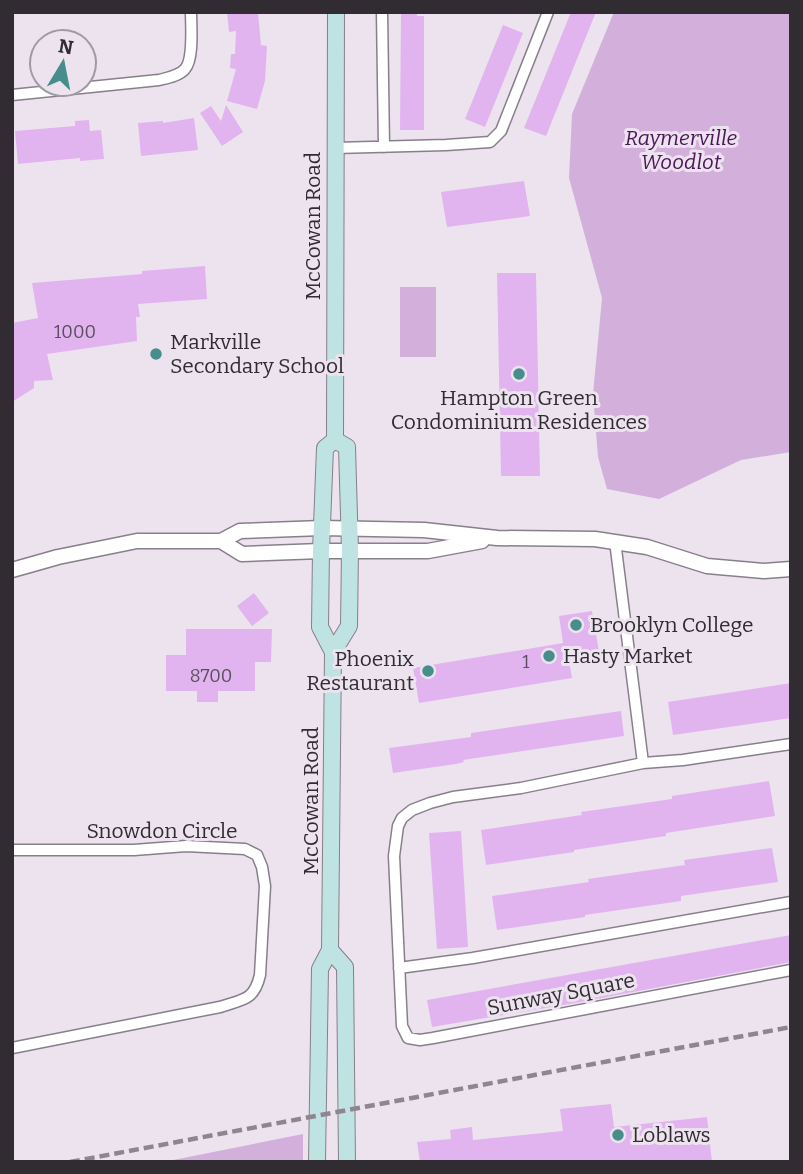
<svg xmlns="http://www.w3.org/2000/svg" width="803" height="1174" viewBox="0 0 803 1174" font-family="Bitter,serif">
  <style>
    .green { fill: #d3b0dc }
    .building { fill: #e2b4ef }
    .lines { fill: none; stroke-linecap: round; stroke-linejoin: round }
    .minor-casing { stroke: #877f8a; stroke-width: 13 }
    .tertiary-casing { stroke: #877f8a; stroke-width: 17 }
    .secondary-casing { stroke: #877f8a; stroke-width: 18 }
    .minor { stroke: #fff; stroke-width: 10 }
    .tertiary { stroke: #fff; stroke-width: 14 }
    .secondary { stroke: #bfe3e2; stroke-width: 16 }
    .rail { stroke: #8d868e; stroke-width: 4.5; stroke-dasharray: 10 5; stroke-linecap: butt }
    .poi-dot { fill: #468d8c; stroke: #ede3ef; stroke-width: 2.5 }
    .labels { text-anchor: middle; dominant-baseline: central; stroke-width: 6; stroke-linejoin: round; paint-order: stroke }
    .number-label { font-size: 18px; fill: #5c4e60 }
    .park-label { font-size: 21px; font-style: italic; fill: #4c155a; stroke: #ede3ef }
    .street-label { font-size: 21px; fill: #302c31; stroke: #ede3ef }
    .poi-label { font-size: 21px; fill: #302c31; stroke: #ede3ef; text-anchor: start }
  </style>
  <rect width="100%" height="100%" fill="#ede3ef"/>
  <path class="green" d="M614 12H791V452L741 460 659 499 607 489 598 457 593 394 602 298 569 178 572 114Z
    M400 287H436V357H400Z
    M303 1134V1162H163Z"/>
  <path class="building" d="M227 12H258L261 45 267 46 265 81 257 109 227 101 236 69 230 68 231 54H235L236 31 229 32Z
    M401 12H417V16H424V130H400Z
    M571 12H596L546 136 524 128Z
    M503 25 523 33 485 127 465 119Z
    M226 105 243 132 222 146 200 113 211 106 221 121Z
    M194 118 198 150 141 156 138 123 163 121V123Z
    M89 120 90 131 101 130 104 159 80 161V158L18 164 15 131 75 126V121Z
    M524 181 530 216 447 227 441 192Z
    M205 266 207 299 138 304 140 317H136L137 341 47 354 53 380 34 381V388L12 402V323L38 318 32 283 142 274V271Z
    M497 273H536L540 476H501Z
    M254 593 269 613 252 626 237 606Z
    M592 611 599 651 568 655 572 678 419 703 413 668 563 643 559 616Z
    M186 629H272L271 662H255V691H218V702H197V691H166V655H186Z
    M791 683V718L673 735 668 702Z
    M621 711 624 736 463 760 464 762 456 764 393 773 389 748 471 737V733Z
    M769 781 775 816 666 833V836L574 850V852L486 865 481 830 582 815 581 812 672 799V796Z
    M461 831 468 947 437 949 429 833Z
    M772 848 778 882 681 896V901L585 915V917L497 930 492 896 589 882 588 879 685 865 684 860Z
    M791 935V962L575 1003 432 1027 427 1000Z
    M611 1104 614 1127 707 1117 712 1162H420L417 1142 451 1139 450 1130 472 1127 473 1140 563 1131 560 1109Z"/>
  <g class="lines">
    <defs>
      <path id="minor" d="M382 12 384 147
        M12 95 159 80C167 78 179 76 185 69 194 59 191 26 191 12
        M335 148 446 145 490 142 501 131 548 12
        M615 541 643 763
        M791 744 683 760 643 763 521 788 453 797 430 803 412 810 402 818 398 826 394 856 402 1026 408 1038 420 1040 433 1038 791 970
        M12 850H134L186 846 245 849 257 855 262 867 265 886 260 975C254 1001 243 999 220 1007L12 1048
        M399 968 473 958 791 902"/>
      <path id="tertiary" d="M221 541 242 554 321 551H428L482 541
        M12 570 58 557 137 541H221L240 531 322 528 424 530 497 538 595 539 647 547 707 566 764 571 791 569"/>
      <path id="secondary" d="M335 440 336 12
        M333 652 349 626 350 550 347 447 335 440
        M330 950 345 967 347 1162
        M317 1162 320 969 330 950 333 652 320 627 321 551 325 448 335 440"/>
    </defs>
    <use href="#minor" class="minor-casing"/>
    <use href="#tertiary" class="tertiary-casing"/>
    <use href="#secondary" class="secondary-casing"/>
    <use href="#minor" class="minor"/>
    <use href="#tertiary" class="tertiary"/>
    <use href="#secondary" class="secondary"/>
    <path class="rail" d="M70 1162 791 1027"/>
  </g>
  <g class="poi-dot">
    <circle cx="156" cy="354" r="7"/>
    <circle cx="519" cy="374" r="7"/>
    <circle cx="576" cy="625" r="7"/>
    <circle cx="549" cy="656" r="7"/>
    <circle cx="428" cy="671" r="7"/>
    <circle cx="618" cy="1135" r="7"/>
  </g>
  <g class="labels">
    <g class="number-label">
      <text x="75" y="332">1000</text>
      <text x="526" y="662">1</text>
      <text x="211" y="676">8700</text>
    </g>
    <g class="park-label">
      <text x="681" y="138">Raymerville<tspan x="681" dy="24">Woodlot</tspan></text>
    </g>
    <g class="street-label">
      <text transform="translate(313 226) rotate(-90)">McCowan Road</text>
      <text transform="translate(311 801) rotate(-90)">McCowan Road</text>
      <text x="162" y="831">Snowdon Circle</text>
      <text transform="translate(561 994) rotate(-11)">Sunway Square</text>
    </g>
    <g class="poi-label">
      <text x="170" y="342">Markville<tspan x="170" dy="24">Secondary School</tspan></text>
      <text x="519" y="398" text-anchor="middle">Hampton Green<tspan x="519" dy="24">Condominium Residences</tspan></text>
      <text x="590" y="625">Brooklyn College</text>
      <text x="563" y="656">Hasty Market</text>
      <text x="414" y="659" text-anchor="end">Phoenix<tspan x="414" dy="24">Restaurant</tspan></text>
      <text x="632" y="1135">Loblaws</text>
    </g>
  </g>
  <rect width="803" height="1174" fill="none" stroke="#302c31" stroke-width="28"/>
  <g transform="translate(63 63) rotate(10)"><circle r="33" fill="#ede3ef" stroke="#a19aa3" stroke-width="2"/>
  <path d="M0-5L12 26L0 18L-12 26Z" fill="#468d8c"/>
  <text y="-10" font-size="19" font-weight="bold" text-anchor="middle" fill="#302c31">N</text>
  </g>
</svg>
